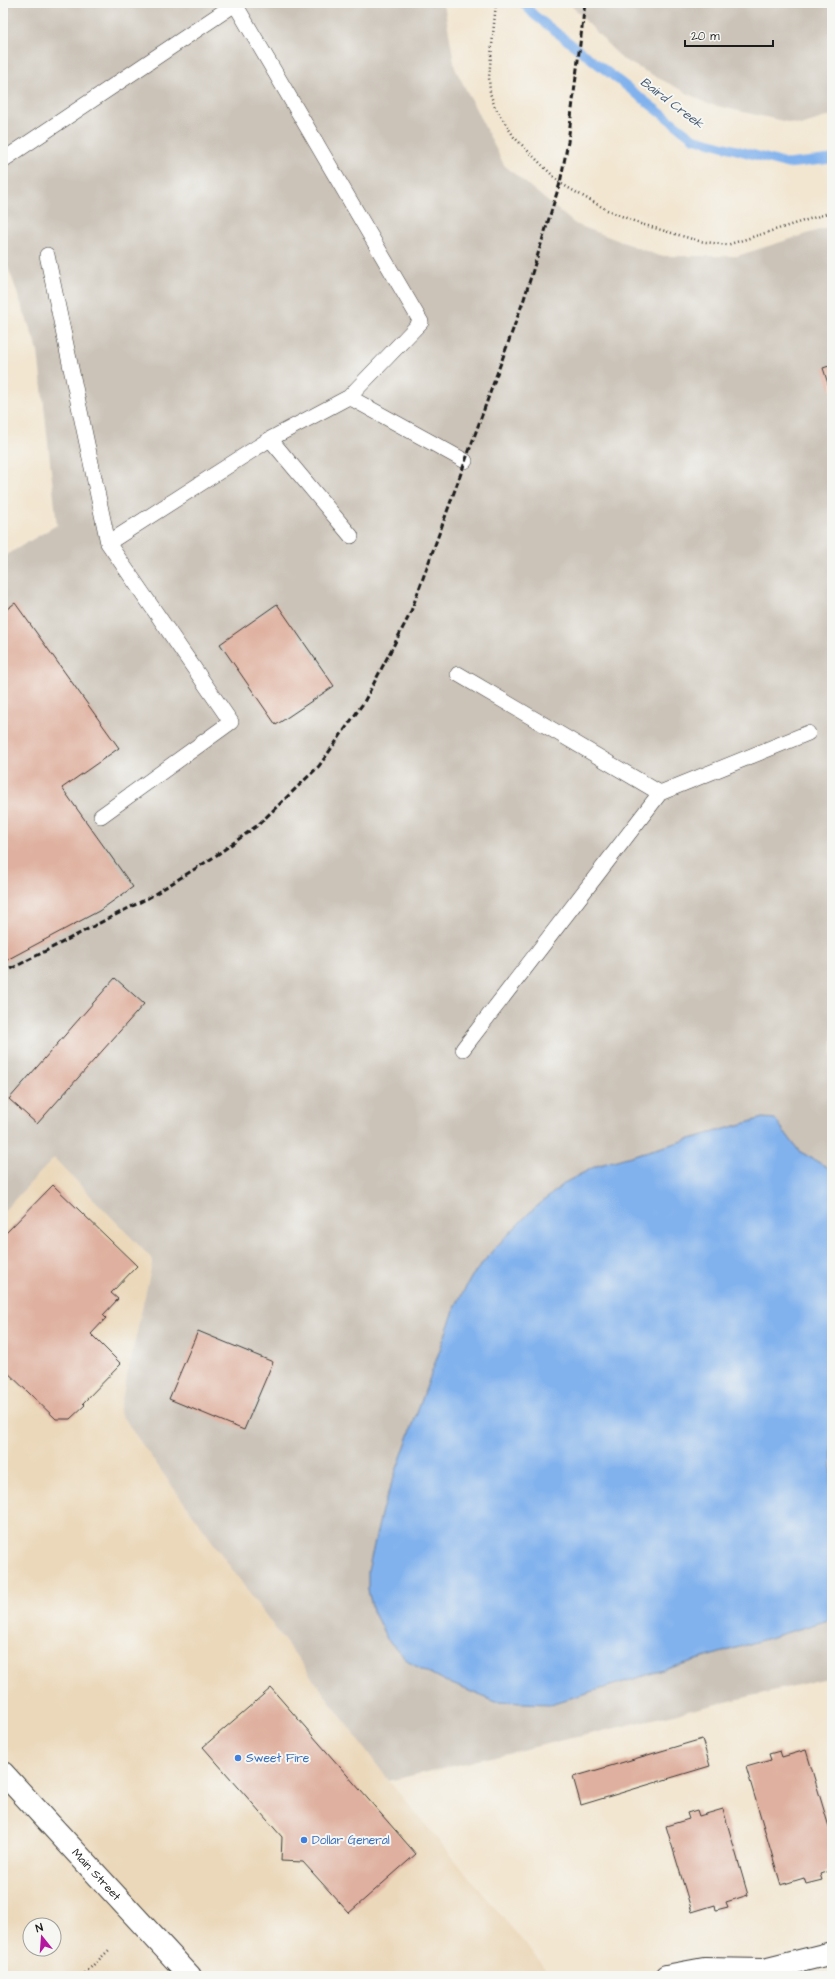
<svg xmlns="http://www.w3.org/2000/svg" width="835" height="1979" viewBox="0 0 835 1979" font-family="'Architects Daughter',sans-serif">
  <style>
    .built { fill: #ebd8ba; fill-rule: evenodd }
    .industrial { fill: #cbc3b8 }
    .water { fill: #82b2ed; stroke: #4f6784 }
    .lines { fill: none; stroke-linecap: round; stroke-linejoin: round }
    .stream { stroke: #82b2ed; stroke-width: 9 }
    .building { fill: #dfb09f }
    .service-casing { stroke: #3c3a37; stroke-width: 16 }
    .tertiary-casing { stroke: #3c3a37; stroke-width: 24 }
    .primary-casing { stroke: #3c3a37; stroke-width: 24 }
    .path { stroke: #3c3a37; stroke-width: 2.5; stroke-dasharray: 1 3; stroke-linecap: butt }
    .service { stroke: #fff; stroke-width: 15 }
    .tertiary { stroke: #fff; stroke-width: 22 }
    .primary { stroke: #fff; stroke-width: 22 }
    .rail { stroke: #1c1c1c; stroke-width: 3; stroke-dasharray: 6 3; stroke-linecap: butt }
    .shop-dot { fill: #3f7fe0; stroke: #f6f6f2; stroke-width: 1.5 }
    .labels { text-anchor: middle; dominant-baseline: central; stroke-width: 4; stroke-linejoin: round; paint-order: stroke }
    .shop-label { font-size: 12px; fill: #366cbe; stroke: #f6f6f2; text-anchor: start }
    .street-label { font-size: 12px; fill: #1c1c1c; stroke: #f6f6f2 }
    .water-label { font-size: 13px; font-style: italic; fill: #455870; stroke: #f6f6f2 }
  </style>
  <rect width="100%" height="100%" fill="#f6f6f2"/>
  <filter id="ink" filterUnits="userSpaceOnUse"><feTurbulence type="fractalNoise" baseFrequency=".025" numOctaves="2"/><feDisplacementMap in="SourceGraphic" scale="8" xChannelSelector="R" yChannelSelector="G"/><feConvolveMatrix kernelMatrix="1 2 1 2 8 2 1 2 1" color-interpolation-filters="sRGB"/></filter>
  <filter id="wash" filterUnits="userSpaceOnUse"><feTurbulence type="fractalNoise" baseFrequency=".012" numOctaves="4" result="noise"/><feDisplacementMap in="SourceGraphic" scale="16" xChannelSelector="R" yChannelSelector="G"/><feGaussianBlur stdDeviation="0.9" result="paint"/><feColorMatrix in="noise" values="0 0 0 0 0 0 0 0 0 0 0 0 0 0 0 0 0 1.4 0 .05"/><feComposite in="paint" operator="in"/></filter>
  <g filter="url(#wash)">
    <rect width="100%" height="100%" fill="#f2e6d1"/>
    <path class="built" d="M54 1158 153 1260 119 1412 255 1601 389 1781 552 1976H3V1212ZM30 1925H54V1949H30Z"/>
    <path class="industrial" d="M3 3H441L445 10 455 68 504 165 575 224 659 256H737L832 226V1677L389 1781 255 1601 119 1412 153 1260 54 1158 3 1212V557L57 525 38 351 3 253Z
      M569 3H832V115L801 125 708 104 622 59Z"/>
    <path class="water" d="M763 1118 775 1119 799 1151 832 1170V1619L551 1704 496 1702 447 1682 410 1663 387 1639 373 1611 368 1590V1571L382 1510 456 1305 472 1276 494 1249 529 1213 566 1182 596 1166Z"/>
    <g class="lines">
      <path class="stream" d="M523 3 534 15 693 138 787 164 832 159"/>
    </g>
    <g id="blocks">
      <path class="building" d="M832 365V396L823 368Z
        M15 603 119 748 62 788 133 887 99 911 3 962V612Z
        M277 604 334 686 276 725 220 644Z
        M115 978 144 1004 37 1124 9 1099Z
        M53 1185 137 1266 111 1293 118 1299 103 1315 106 1318 91 1334 121 1364 83 1403 85 1405 70 1419H56L3 1368V1236Z
        M198 1331 273 1362 244 1430 169 1399Z
        M271 1688 416 1854 349 1913 303 1862 281 1861 282 1837 203 1747Z
        M702 1739 710 1766 581 1805 573 1777Z
        M806 1750 832 1837V1870L820 1874 822 1880 806 1884 804 1878 781 1885 746 1767 771 1760 769 1754 780 1751 782 1757Z
        M723 1809 748 1895 726 1902 728 1907 716 1910 715 1905 692 1912 666 1826 689 1819 687 1813 697 1810 699 1816Z"/>
    </g>
  </g>
  <g filter="url(#ink)">
    <use href="#blocks" fill-opacity="0" stroke="#3c3a37" stroke-width="1"/>
    <g class="lines">
      <defs>
        <path id="service" d="M3 160 235 4 421 322 349 397 270 439 108 543 47 255
          M349 397 465 461
          M270 439 351 536
          M458 674 660 793 808 733
          M101 816 231 722 108 543
          M463 1049 660 793"/>
        <path id="tertiary" d="M666 1976 704 1969 764 1970 832 1953"/>
        <g id="primary">
          <path id="s1" d="M3 1773 190 1976"/>
        </g>
      </defs>
      <use href="#service" class="service-casing"/>
      <use href="#tertiary" class="tertiary-casing"/>
      <use href="#primary" class="primary-casing"/>
      <path class="path" d="M496 3 489 77 490 93 495 107 514 137 560 183 607 210 641 224 699 241 727 245 832 212
        M82 1976 110 1949"/>
      <use href="#service" class="service"/>
      <use href="#tertiary" class="tertiary"/>
      <use href="#primary" class="primary"/>
      <path class="rail" d="M3 973 150 897 214 857 258 825 319 766 364 702 410 614 524 299 560 183 568 142 585 3"/>
    </g>
  </g>
  <g class="shop-dot">
    <circle cx="238" cy="1758" r="4"/>
    <circle cx="304" cy="1840" r="4"/>
  </g>
  <g class="labels">
    <g class="shop-label">
      <text x="246" y="1758">Sweet Fire</text>
      <text x="312" y="1840">Dollar General</text>
    </g>
    <g class="street-label">
      <text stroke="none"><textPath href="#s1" startOffset="138">Main Street</textPath></text>
    </g>
    <g class="water-label">
      <text transform="translate(672 103) rotate(37)">Baird Creek</text>
    </g>
  </g>
  <rect width="835" height="1979" fill="none" stroke="#f6f6f2" stroke-width="16"/>
  <g transform="translate(42 1937) rotate(343)"><circle r="19" fill="#f6f6f2" stroke="#9f9f9c"/>
  <path d="M0-3L7 15L0 10L-7 15Z" fill="#b5179e"/>
  <text y="-6" font-size="11" font-weight="bold" text-anchor="middle" fill="#1c1c1c">N</text>
  </g>
  <path d="M685 40v6h88v-6" fill="none" stroke="#1c1c1c" stroke-width="2"/>
  <text x="691" y="40" font-size="12" fill="#1c1c1c" stroke="#f6f6f2" stroke-width="3" paint-order="stroke">20 m</text>
</svg>
